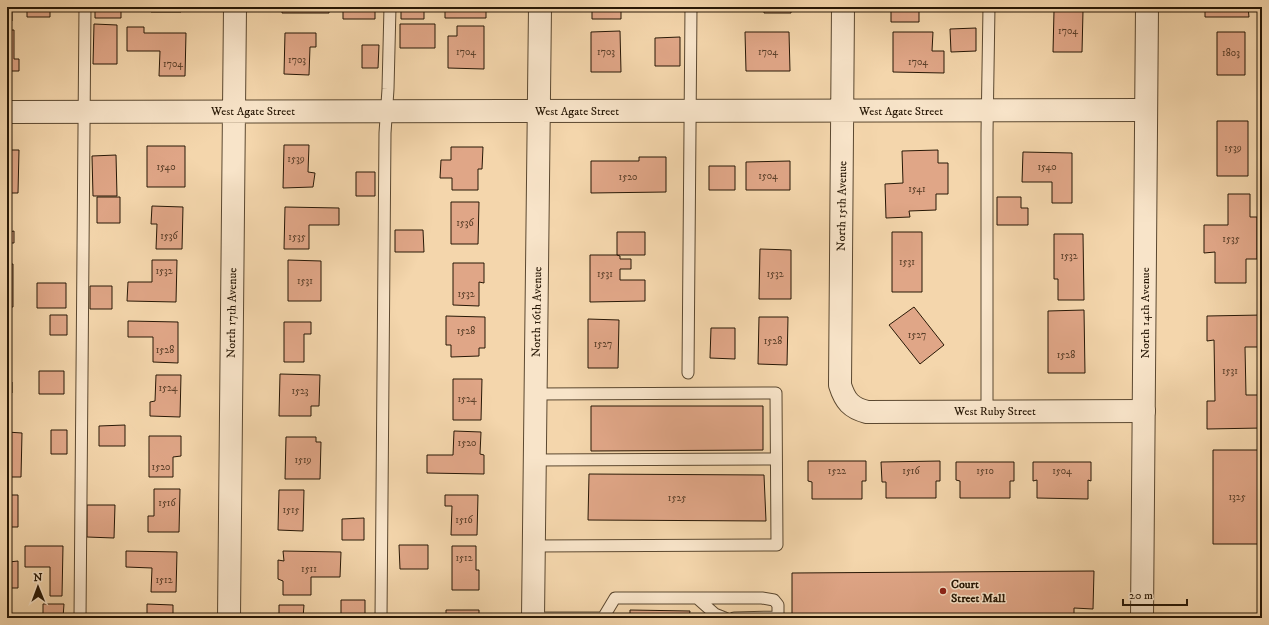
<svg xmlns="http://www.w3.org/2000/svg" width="1269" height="625" viewBox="0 0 1269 625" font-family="'IM FELL DW Pica',serif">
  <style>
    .building { fill: #e0a687; stroke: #281806 }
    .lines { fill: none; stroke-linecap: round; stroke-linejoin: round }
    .service-casing { stroke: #5b4830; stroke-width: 13 }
    .minor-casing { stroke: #5b4830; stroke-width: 24 }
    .tertiary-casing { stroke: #5b4830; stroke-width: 24 }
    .service { stroke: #f8e4c9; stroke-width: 11 }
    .minor { stroke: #f8e4c9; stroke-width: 22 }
    .tertiary { stroke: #f8e4c9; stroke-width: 22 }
    .poi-dot { fill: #8f2418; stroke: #f8e4c9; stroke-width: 1.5 }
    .labels { text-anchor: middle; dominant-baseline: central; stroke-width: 3; stroke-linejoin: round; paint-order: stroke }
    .number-label { font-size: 10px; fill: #563c26 }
    .street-label { font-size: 12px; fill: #281806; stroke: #f8e4c9 }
    .poi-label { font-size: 12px; font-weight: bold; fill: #281806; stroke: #f8e4c9; text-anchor: start }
  </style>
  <rect width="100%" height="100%" fill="#f4d6ac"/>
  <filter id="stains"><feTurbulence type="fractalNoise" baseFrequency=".005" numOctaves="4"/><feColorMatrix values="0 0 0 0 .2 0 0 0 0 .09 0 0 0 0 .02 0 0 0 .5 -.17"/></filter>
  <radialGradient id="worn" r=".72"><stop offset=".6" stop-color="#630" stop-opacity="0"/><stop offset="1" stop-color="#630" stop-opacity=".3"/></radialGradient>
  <path class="building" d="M7 7H12V21H7Z
    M27 7H50V17H27Z
    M95 7H121V18H95Z
    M151 7H181V12H151Z
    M282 7H329V13H282Z
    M343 7H375V19H343Z
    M401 7H424V19H401Z
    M445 7H486V18H445Z
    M592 7H621V19H592Z
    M764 7H791V13H764Z
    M891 7H919V22H891Z
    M1205 7H1248L1249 17H1205Z
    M1054 11H1083L1082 52H1053Z
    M94 24 117 25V64H93Z
    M400 24H435V48H400Z
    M457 26H484V69L448 68V36H457Z
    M127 27H144V33H186L185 76H159L160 51H127Z
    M976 28V51L951 52 950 29Z
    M7 30H14V59H19V71H7Z
    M620 31 621 72H591V32Z
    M745 32H789L790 71H746Z
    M893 32H933L932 51H944V73L893 72Z
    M1217 32H1245V75H1217Z
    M285 33H316V47H310L309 75 284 74Z
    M680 37V66H655V38Z
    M362 45H379L378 68H362Z
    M1217 121H1248V176H1217Z
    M284 145H309L308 172 315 173 313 187 283 188Z
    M147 146H185V187H147Z
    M451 147H483L482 169H478V190H452V178H440L441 160H451Z
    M7 150H19L18 193H7Z
    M938 150V163H948V194H936V210L909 211 910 217 886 218 885 184 903 183 902 151Z
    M1023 152 1072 153V203H1052V182H1022Z
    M116 155 117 196H93L92 156Z
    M639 157H666V192L591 193V161H639Z
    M790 161V190H746V162Z
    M709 166H735V190H709Z
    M356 172H375V196H356Z
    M1228 194H1250V217H1257V259H1246V283H1215V252L1204 253V225H1228Z
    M97 197H120V223H97Z
    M997 197H1021V208H1028V225H997Z
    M451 202H479L478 244H451Z
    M7 204H9V232L14 231V243H7Z
    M152 206 183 207 182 249H156L157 224H151Z
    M285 207 339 208V225H309V249H284Z
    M395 230H423L424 252H395Z
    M617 232H645V255H617Z
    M892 232H922V292H892Z
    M1054 234H1083L1084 300H1058V279H1054Z
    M760 249 791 250V299H759Z
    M590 255H617L620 256V259H631V269H620V280H645V301L590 302Z
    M152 260H177L176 302 127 301 128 282H152Z
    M288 260 321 261V301H288Z
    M453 263H484V283L479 282V306L453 305Z
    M7 264H13V307H7Z
    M37 283H66V308H37Z
    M90 286H112V309H90Z
    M914 307 944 345 920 364 889 325Z
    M1084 310 1085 373H1048V311Z
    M50 315H67V335H50Z
    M1262 315V347H1245L1246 395H1262V428L1207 429V401H1215L1214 340 1207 341V316Z
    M446 316 485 317V348H479V356L451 357V345H446Z
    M759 317H788L787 365 758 364Z
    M7 318H11L10 360H7Z
    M588 319 619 320 618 368H588Z
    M128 321 178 322V363L153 362V337H128Z
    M284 322H311V334H304V362H284Z
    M711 328H735V359L710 358Z
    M39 371H64V394H39Z
    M280 374 320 375 319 406H311V416H279Z
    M156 375H181L180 417 150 416V402L155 401Z
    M453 379H482L481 420H453Z
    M7 382H12V393H7Z
    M591 406H763V450L591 451Z
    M125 425V446H99V426Z
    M51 430H67V454H51Z
    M454 431 481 432 480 454 484 455V474L427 473V455H453Z
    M7 432 22 433 21 477H7Z
    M149 436H181V456L173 457V477H149Z
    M286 437H316V442H321L320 479H285Z
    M1213 450H1262V544H1213Z
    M808 461H866V481H862V499H812V482L808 481Z
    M940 461V481H936V498H886V482H882L881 462Z
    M956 462H1014V481H1010V498H960V481L956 480Z
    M1033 462H1091V481L1088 480V499L1037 498V480L1033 481Z
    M589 474 764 475 766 521 588 520Z
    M154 489H180L179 532H148V516H154Z
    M279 490H304L303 531 278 530Z
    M7 495H18V527H7Z
    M445 495H478L477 535H451L452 506H445Z
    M87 505H115L114 538 87 537Z
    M364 518V540H342V519Z
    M399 545H428V569H400Z
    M25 546H63L62 596H50V567H25Z
    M452 546H476V570H479V590H452Z
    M7 549H9V562L18 561V588H7Z
    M126 551 177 552 176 592H151L152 568 126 567Z
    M283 551 341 552 340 577H311V595H283V581L278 579V560L284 561Z
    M1094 571 1093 609 1074 608V618H792V573Z
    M341 600H365V618H341Z
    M43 604H64L63 618H43Z
    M147 604 173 605V618H147Z
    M279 605H304L303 618H279Z
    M446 610H479V618H446Z
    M630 610 690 611 689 618H630Z"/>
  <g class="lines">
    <defs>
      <path id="service" d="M688 373 691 7
        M987 411V133L989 7
        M535 460 776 459
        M534 546 777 545 776 393 536 394
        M698 599 715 614 725 618
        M80 618 85 7
        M381 618 385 133 388 89 390 7
        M533 618H603
        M603 618 615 598H762L774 600 778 605V618
        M734 618 778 617"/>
      <path id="minor" d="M843 7 840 385C845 401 851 408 867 412L1144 411
        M7 112 1146 110
        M229 618 235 7
        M533 618 540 7"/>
      <path id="tertiary" d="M1142 618 1147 7"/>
    </defs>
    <use href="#service" class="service-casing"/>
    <use href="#minor" class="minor-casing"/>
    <use href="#tertiary" class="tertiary-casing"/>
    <use href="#service" class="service"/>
    <use href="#minor" class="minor"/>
    <use href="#tertiary" class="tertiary"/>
  </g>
  <circle class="poi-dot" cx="943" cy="591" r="4"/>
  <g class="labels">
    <g class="number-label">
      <text x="1068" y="31">1704</text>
      <text x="466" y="52">1704</text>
      <text x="606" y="52">1703</text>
      <text x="768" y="52">1704</text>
      <text x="1231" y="53">1803</text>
      <text x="297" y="60">1703</text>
      <text x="918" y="62">1704</text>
      <text x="173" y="64">1704</text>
      <text x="1233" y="148">1539</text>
      <text x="296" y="159">1539</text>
      <text x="166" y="167">1540</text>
      <text x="1047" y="167">1540</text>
      <text x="768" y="176">1504</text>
      <text x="628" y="177">1520</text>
      <text x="917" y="189">1541</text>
      <text x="465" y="223">1536</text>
      <text x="169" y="236">1536</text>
      <text x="297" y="237">1535</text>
      <text x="1231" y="239">1535</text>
      <text x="1069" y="256">1532</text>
      <text x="907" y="262">1531</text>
      <text x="164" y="271">1532</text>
      <text x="605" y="274">1531</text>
      <text x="775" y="274">1532</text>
      <text x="305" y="281">1531</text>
      <text x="466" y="294">1532</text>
      <text x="466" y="331">1528</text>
      <text x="917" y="335">1527</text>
      <text x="773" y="341">1528</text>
      <text x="603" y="344">1527</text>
      <text x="165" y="350">1528</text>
      <text x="1066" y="355">1528</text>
      <text x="1230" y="371">1531</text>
      <text x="168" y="388">1524</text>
      <text x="300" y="391">1523</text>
      <text x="467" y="399">1524</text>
      <text x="467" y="443">1520</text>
      <text x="303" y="460">1519</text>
      <text x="161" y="467">1520</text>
      <text x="837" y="471">1522</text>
      <text x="911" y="471">1516</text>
      <text x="985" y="471">1510</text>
      <text x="1062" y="471">1504</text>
      <text x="1237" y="497">1325</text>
      <text x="677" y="498">1525</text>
      <text x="167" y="503">1516</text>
      <text x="291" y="510">1515</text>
      <text x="464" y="520">1516</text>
      <text x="464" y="558">1512</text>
      <text x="309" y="569">1511</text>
      <text x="164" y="580">1512</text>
    </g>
    <g class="street-label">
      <text x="253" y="111">West Agate Street</text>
      <text x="577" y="111">West Agate Street</text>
      <text x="901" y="111">West Agate Street</text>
      <text transform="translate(842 206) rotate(-89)">North 15th Avenue</text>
      <text transform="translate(537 312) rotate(-89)">North 16th Avenue</text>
      <text transform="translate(232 313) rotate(-89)">North 17th Avenue</text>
      <text transform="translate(1145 313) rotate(-90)">North 14th Avenue</text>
      <text x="995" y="411">West Ruby Street</text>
    </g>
    <g class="poi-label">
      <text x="951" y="584">Court<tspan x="951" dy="14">Street Mall</tspan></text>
    </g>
  </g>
  <rect width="1269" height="625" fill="none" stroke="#f4d6ac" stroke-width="24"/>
  <rect x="8" y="8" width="1253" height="609" fill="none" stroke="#281806" stroke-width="2"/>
  <rect x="12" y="12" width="1245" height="601" fill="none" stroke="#281806"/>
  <g transform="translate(38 587) rotate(359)" stroke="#f8e4c9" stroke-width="3" paint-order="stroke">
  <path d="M0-3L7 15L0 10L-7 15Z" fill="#281806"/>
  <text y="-6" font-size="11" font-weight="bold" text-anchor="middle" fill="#281806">N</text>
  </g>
  <path d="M1123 599v6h64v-6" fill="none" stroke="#281806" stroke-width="2"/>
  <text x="1129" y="599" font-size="12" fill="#281806" stroke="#f8e4c9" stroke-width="3" paint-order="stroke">20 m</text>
  <rect width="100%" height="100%" filter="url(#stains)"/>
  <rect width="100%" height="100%" fill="url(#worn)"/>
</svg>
